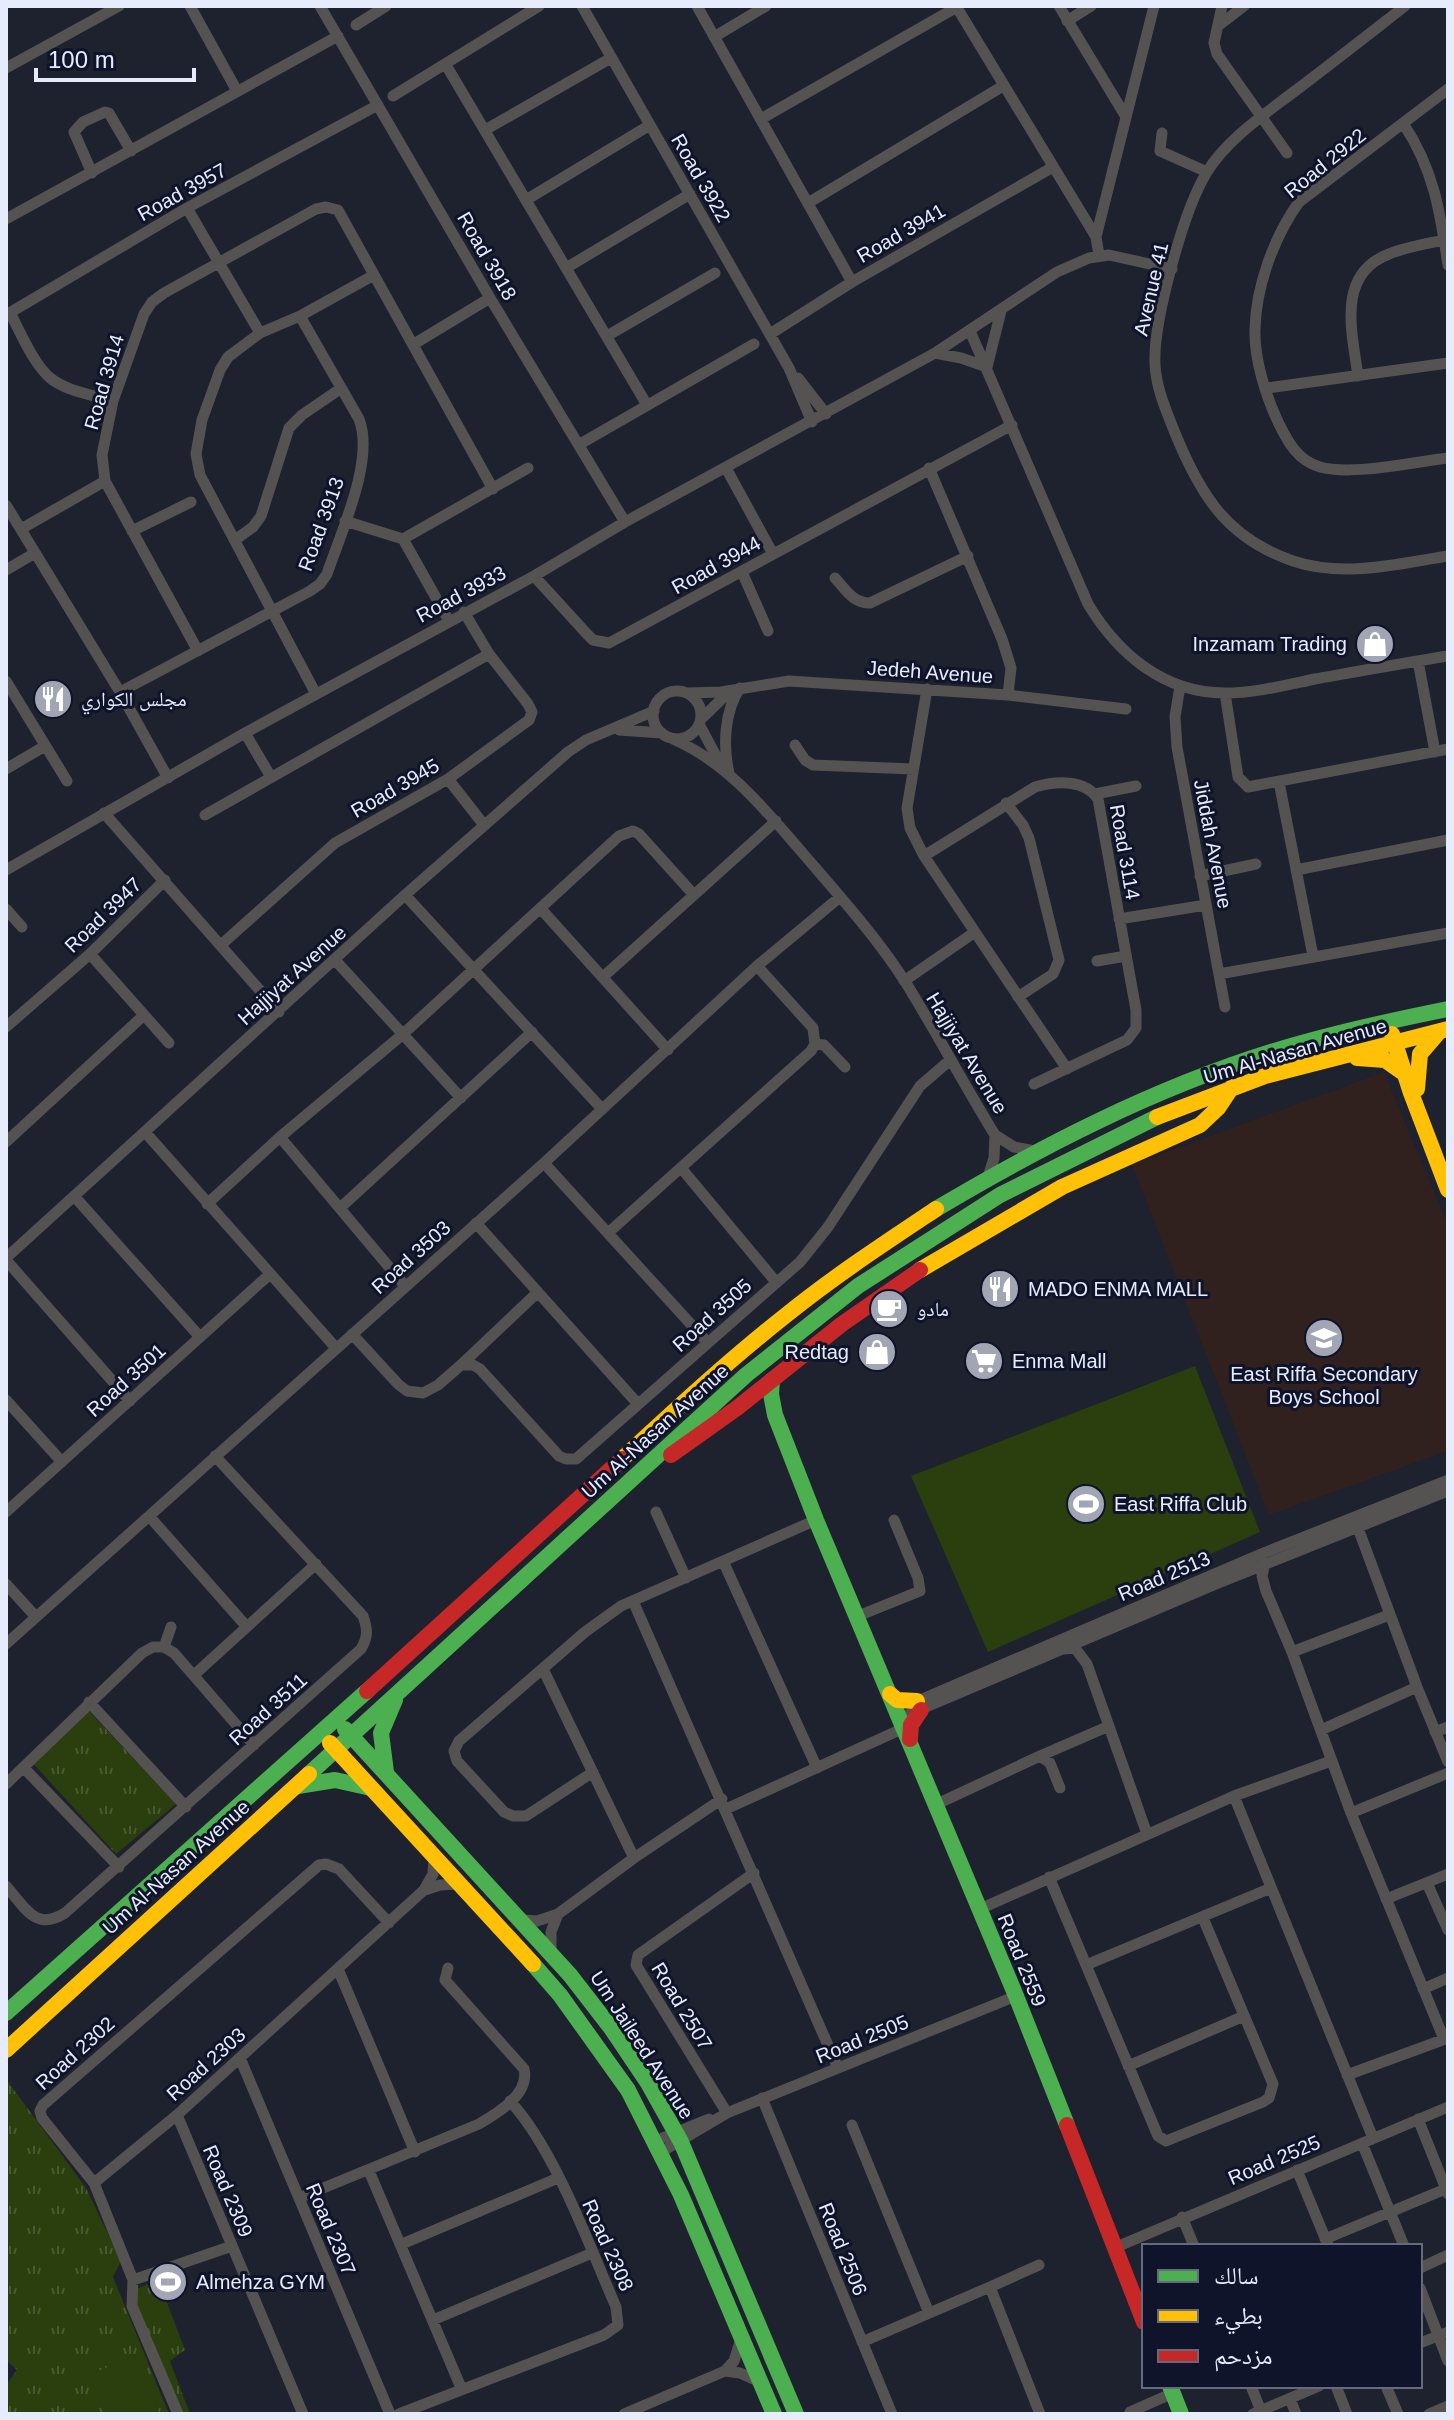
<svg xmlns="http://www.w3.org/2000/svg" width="1454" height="2420" viewBox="0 0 1454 2420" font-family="Helvetica,'Noto Naskh Arabic',sans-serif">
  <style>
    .education { fill: #30211e }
    .park { fill: url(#park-tufts) }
    .pitch { fill: #2a3e0e }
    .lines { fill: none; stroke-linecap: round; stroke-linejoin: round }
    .street { stroke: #555252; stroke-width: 11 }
    .fast { stroke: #4caf50; stroke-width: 16 }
    .slow { stroke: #ffc107; stroke-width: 16 }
    .jam { stroke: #c62828; stroke-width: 16 }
    .labels { text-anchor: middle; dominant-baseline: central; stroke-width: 6; stroke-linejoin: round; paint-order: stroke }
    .street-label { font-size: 20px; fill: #e7ecfc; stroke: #0f142a }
    .poi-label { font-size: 20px; fill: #e7ecfc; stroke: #0f142a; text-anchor: start }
  </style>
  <defs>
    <pattern id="park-tufts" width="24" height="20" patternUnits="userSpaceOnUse" patternTransform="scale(2)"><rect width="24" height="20" fill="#2a3e0e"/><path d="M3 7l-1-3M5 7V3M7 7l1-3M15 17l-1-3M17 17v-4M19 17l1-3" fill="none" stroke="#495a32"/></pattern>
  </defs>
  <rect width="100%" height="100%" fill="#1e212e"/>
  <path class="education" d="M1384 1072 1448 1225V1451L1269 1515 1132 1165Z"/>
  <path class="park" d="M87 1709 176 1804 116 1854 31 1761Z
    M6 2079 86 2188 121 2261 113 2277 169 2414H6V2385L17 2370 6 2360Z
    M162 2278 166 2290 163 2292 185 2350 170 2361 190 2414H183L134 2298V2290Z"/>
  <path class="pitch" d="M1195 1366 1260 1532 988 1652 911 1476Z
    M135 2354 160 2414H106L90 2375Z"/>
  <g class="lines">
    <path class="street" d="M190 6 237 91
      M320 6 490 298 625 522
      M582 6 789 368 812 422
      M697 6 852 282
      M956 6 1096 237
      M1059 6 1126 117
      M1222 6 1214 43 1217 54 1287 153
      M1405 6C1369 34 1332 63 1295 91 1265 114 1227 139 1207 172 1184 209 1153 321 1155 364 1156 388 1166 410 1175 433 1200 494 1226 538 1293 561 1344 578 1396 564 1448 556
      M1067 21 1091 6
      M356 25 386 6
      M1218 26 1244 6
      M714 37 766 6
      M446 65 647 405
      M6 68 119 6
      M1448 89 1299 202C1274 237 1256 286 1255 329 1254 359 1266 397 1279 424 1288 442 1298 461 1320 467 1352 476 1413 462 1448 458
      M393 96 539 6
      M761 119 957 7
      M1403 123C1434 170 1440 211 1448 265
      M485 130 611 58
      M1162 133 1160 151 1207 172
      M92 173 74 132 83 122 105 112 109 113 131 151
      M526 200 650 125
      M808 203 1003 86
      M187 208 260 333
      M6 219 338 36
      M1099 255 1096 237 1154 6
      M566 268 690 194
      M10 313C21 333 32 361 49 377 65 391 93 395 113 401
      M6 315 187 208 378 105
      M970 331 1088 604C1118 654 1164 693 1225 693 1255 693 1286 685 1315 679 1360 671 1404 663 1448 656
      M770 334 852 282 1053 167
      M607 336 715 273
      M414 344 490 298
      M935 353 961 358 987 367 1001 311
      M1358 376C1352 332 1336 274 1389 254 1406 247 1426 244 1444 240
      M798 378 826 414
      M1267 388 1448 363
      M580 444 754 344
      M726 468 773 554
      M929 468 1002 639 1011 668 1008 695
      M6 505 120 692 168 778
      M345 521 403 539 449 621
      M21 529 105 481
      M132 531 191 502
      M403 539 528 468
      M235 540 253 527 261 516 289 428 302 415 340 389
      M6 570 35 553
      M742 572 768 631
      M534 576 587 634 593 640 609 643 1012 425
      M835 578C846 590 853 603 870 603L968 556
      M198 651 105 481 102 455 113 401 144 314 152 302 164 293 316 209 326 207 338 210 493 489
      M1418 661 1435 752
      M6 681 67 781
      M1180 686 1175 717 1177 747 1225 1007
      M927 689 907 808 910 828 924 856 1067 1069
      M653 715a24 24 0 1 1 48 0a24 24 0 1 1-48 0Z
      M120 692 310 591 320 584 327 574C341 532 375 460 359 419L300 316
      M687 693 721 692 789 681 1008 695 1126 709
      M1225 693 1238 777 1248 787 1448 749
      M316 694 200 475 196 454 202 420 220 370 228 357 260 333 300 316 374 275
      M701 719 728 693
      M699 724 721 765
      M619 730 662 733
      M245 733 271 777
      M673 739C726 762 763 807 800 850 836 892 876 936 906 983 937 1033 964 1085 995 1135L1014 1147 1035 1151
      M795 745 805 760 813 765 913 769
      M6 769 45 746
      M729 773C723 747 724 711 740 688
      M448 779 484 825
      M1279 782 1313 956
      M1095 794 1136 786
      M1006 803 1023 825 1029 838 1059 960 1053 974 1018 997
      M104 813 279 1012
      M205 815 489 654
      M924 856 1035 787C1056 781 1085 779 1098 799L1136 1010V1028L1127 1040 1034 1084
      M6 870 245 733 534 576 625 522 935 353 1057 272 1089 258 1109 255 1172 269
      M1296 870 1448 840
      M1200 876 1256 864
      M405 895 602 1109
      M6 909 22 927
      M541 909 668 1050
      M1119 919 1206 905
      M222 944 335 843 448 779 529 720 532 712 528 704 489 654 464 612
      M90 954 169 1043
      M336 961 461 1098
      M1097 961 1126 956
      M1219 974 1448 933
      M603 977 776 821
      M904 981 975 932
      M6 1027 90 954 165 880
      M815 1044 824 1045 845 1067
      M145 1132 336 1348
      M280 1137 405 1286
      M6 1142 143 1016
      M544 1163 708 1343
      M682 1169 776 1282
      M988 1177 994 1158 995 1135
      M74 1196 200 1337
      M207 1204 280 1137 402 1035 619 836 633 831 639 834 694 895
      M340 1208 532 1032
      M476 1223 638 1404
      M608 1233 811 1051 815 1044 813 1028 757 966
      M6 1258 405 895 568 752 586 740 654 711
      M6 1260 130 1401
      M352 1334 398 1384 407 1391 423 1393 438 1385 461 1365 538 1292
      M461 1365H473L480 1369 559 1456 566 1459H576L800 1262 828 1227 920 1086 949 1061
      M6 1400 62 1462
      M6 1512 270 1274
      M656 1512 686 1578
      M149 1516 247 1627
      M1355 1520 1417 1687 1448 1762
      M723 1561 817 1768
      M1265 1563 1262 1576 1266 1591 1292 1652 1351 1813 1444 2039
      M6 1584 36 1617
      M633 1601 838 2068
      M858 1616 920 1591 918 1578 894 1520
      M6 1644 544 1163 757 966 840 897
      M164 1647 171 1627
      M1064 1649 1075 1648 1087 1664 1147 1834
      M1292 1652 1389 1615
      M543 1669 634 1858
      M194 1675 316 1564
      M89 1702 186 1807
      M913 1703 1261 1554 1448 1480
      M900 1718 1216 1584 1448 1491
      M1321 1730 1417 1687
      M1435 1732 1448 1727
      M1040 1756 1109 1726
      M24 1768 119 1867
      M593 1772 526 1816H513L504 1812 457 1761 454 1751 459 1741 585 1632 621 1606 816 1520
      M6 1784 142 1653 153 1647H164L174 1653 254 1745
      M1234 1796 1373 2138
      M937 1804 1040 1756 1050 1763 1060 1788
      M726 1809 904 1728
      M1351 1813 1448 1773
      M1049 1877 1158 2136 1166 2141 1263 2102 1269 2098 1273 2084 1203 1918
      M1427 1883 1448 1930
      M6 1886C25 1907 35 1932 65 1913L361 1649C368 1637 368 1630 363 1616L215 1456
      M425 1890 440 1885 460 1884
      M1386 1899 1448 1874
      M980 1909 1234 1796 1331 1761
      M523 1920 537 1921 558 1914 634 1858 722 1799
      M551 1952V1932L558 1914
      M1086 1965 1271 1888
      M338 1969 415 2152
      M1423 1989 1448 1978
      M240 2058 390 2414
      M1128 2066 1244 2016
      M1347 2075 1448 2038
      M762 2098 892 2414
      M727 2113 636 1965 638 1955 754 1873
      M177 2115 303 2414
      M1418 2119 1448 2194
      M852 2125 929 2313
      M655 2141 709 2119
      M1362 2143 1404 2246
      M661 2152 727 2113 1016 1996
      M1297 2170 1328 2245
      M369 2171 462 2390
      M94 2183 177 2115 424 1890 433 1874 434 1857
      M299 2198 479 2124C498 2113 530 2094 524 2069L445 1980 448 1968
      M1182 2217 1194 2246
      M1325 2239 1448 2188
      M402 2244 558 2178
      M1114 2248 1448 2107
      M1420 2268 1448 2255
      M133 2280 232 2246
      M990 2287 1039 2265
      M1420 2288 1448 2361
      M433 2320 592 2253
      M862 2342 990 2287 1040 2414
      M1420 2343 1448 2332
      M725 2371 740 2373 760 2382
      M1251 2386 1261 2411
      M1336 2386 1347 2414
      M1386 2386 1398 2414
      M1290 2399 1296 2414
      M1130 2412 1173 2393
      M178 2414 132 2306 133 2280 94 2183 42 2118 40 2111 43 2105 319 1865 326 1864 339 1869 389 1923
      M399 2414 604 2335 618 2325 616 2307C589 2245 555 2150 510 2101
      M624 2414 725 2371 734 2361 741 2339
      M1253 2414 1319 2386
      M1429 2414 1448 2406"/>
    <path class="fast" d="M936 1209C1042 1146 1153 1089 1271 1052 1329 1034 1388 1021 1448 1009
      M772 1380 771 1394 775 1415 816 1520 1016 1996 1067 2125
      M345 1729 570 1975 611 2028 648 2083 681 2142 796 2414
      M386 1772 381 1733 395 1700
      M309 1774 746 1375 858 1286 1000 1195 1157 1117
      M298 1786 335 1780 371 1788
      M533 1964 560 1995 628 2090 681 2195 774 2414
      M6 2013 367 1691
      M1170 2386 1181 2414"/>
    <path class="slow" d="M1392 1034 1411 1093 1448 1190
      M1357 1058 1385 1060 1402 1072
      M1417 1089 1420 1054 1438 1033
      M1157 1117 1265 1076 1448 1029
      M920 1270 1062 1187 1200 1125 1218 1108 1232 1087
      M622 1459C675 1410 728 1361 785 1316 833 1277 885 1243 936 1209
      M890 1694 897 1700 917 1701
      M330 1743 533 1964
      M6 2050 309 1774"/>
    <path class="jam" d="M671 1455 737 1408 842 1324 920 1270
      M367 1691 622 1459
      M910 1739 911 1725 921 1710
      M1067 2125 1144 2322"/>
  </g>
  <defs>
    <symbol id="shop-disc" viewBox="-11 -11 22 22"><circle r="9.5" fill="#a1a5b4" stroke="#0f142a"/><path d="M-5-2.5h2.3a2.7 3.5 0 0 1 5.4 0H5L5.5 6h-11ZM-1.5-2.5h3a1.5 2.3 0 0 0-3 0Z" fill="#fff"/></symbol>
    <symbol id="restaurant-disc" viewBox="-11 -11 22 22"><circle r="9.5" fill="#a1a5b4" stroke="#0f142a"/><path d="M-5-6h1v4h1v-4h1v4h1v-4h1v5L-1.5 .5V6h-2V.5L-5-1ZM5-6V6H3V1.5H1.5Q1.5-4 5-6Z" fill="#fff"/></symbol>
    <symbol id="cafe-disc" viewBox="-11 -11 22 22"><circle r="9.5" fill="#a1a5b4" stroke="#0f142a"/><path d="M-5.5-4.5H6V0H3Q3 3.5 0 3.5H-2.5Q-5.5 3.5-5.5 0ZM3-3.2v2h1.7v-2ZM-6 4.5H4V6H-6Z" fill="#fff"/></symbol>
    <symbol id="school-disc" viewBox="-11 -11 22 22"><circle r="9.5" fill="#a1a5b4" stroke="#0f142a"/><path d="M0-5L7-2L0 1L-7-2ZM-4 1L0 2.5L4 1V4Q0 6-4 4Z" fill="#fff"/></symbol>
    <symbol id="supermarket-disc" viewBox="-11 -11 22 22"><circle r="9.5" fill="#a1a5b4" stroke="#0f142a"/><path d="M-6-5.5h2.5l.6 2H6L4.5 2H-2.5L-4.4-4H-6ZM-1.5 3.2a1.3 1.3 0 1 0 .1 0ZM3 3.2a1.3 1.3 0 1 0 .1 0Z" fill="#fff"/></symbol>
    <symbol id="stadium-disc" viewBox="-11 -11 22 22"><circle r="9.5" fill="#a1a5b4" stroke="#0f142a"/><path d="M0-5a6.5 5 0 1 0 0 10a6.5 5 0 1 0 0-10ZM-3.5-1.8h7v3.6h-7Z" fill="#fff"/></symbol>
  </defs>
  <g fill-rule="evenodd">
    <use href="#shop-disc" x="1353" y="622" width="44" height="44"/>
    <use href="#restaurant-disc" x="31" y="677" width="44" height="44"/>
    <use href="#restaurant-disc" x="978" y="1267" width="44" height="44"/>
    <use href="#cafe-disc" x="867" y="1287" width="44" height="44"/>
    <use href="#school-disc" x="1302" y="1316" width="44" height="44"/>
    <use href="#shop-disc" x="855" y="1330" width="44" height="44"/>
    <use href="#supermarket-disc" x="962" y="1339" width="44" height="44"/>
    <use href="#stadium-disc" x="1064" y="1482" width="44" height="44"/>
    <use href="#stadium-disc" x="146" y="2260" width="44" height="44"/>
  </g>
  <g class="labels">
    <g class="street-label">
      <text transform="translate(1325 163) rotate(-39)">Road 2922</text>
      <text transform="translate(701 178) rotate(60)">Road 3922</text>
      <text transform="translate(182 192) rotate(-29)">Road 3957</text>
      <text transform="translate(901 233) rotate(-30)">Road 3941</text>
      <text transform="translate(487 256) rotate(60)">Road 3918</text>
      <text transform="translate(1151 289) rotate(-77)">Avenue 41</text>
      <text transform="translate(104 382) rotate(-74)">Road 3914</text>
      <text transform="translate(321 524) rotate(-70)">Road 3913</text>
      <text transform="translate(716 565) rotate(-29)">Road 3944</text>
      <text transform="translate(461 594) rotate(-28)">Road 3933</text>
      <text transform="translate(930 672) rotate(4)">Jedeh Avenue</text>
      <text transform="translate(395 788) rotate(-30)">Road 3945</text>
      <text transform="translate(1213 844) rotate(79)">Jiddah Avenue</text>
      <text transform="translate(1125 852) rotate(80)">Road 3114</text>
      <text transform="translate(103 915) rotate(-44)">Road 3947</text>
      <text transform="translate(292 975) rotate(-42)">Hajjiyat Avenue</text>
      <text transform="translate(1295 1051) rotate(-16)">Um Al-Nasan Avenue</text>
      <text transform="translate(967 1053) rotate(59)">Hajjiyat Avenue</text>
      <text transform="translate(411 1257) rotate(-42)">Road 3503</text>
      <text transform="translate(712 1315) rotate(-42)">Road 3505</text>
      <text transform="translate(126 1380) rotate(-42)">Road 3501</text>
      <text transform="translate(655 1431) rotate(-42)">Um Al-Nasan Avenue</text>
      <text transform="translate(1164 1576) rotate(-23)">Road 2513</text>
      <text transform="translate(268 1709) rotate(-42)">Road 3511</text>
      <text transform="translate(176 1867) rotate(-42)">Um Al-Nasan Avenue</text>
      <text transform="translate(1022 1960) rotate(68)">Road 2559</text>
      <text transform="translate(682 2006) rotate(59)">Road 2507</text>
      <text transform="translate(862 2039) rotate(-22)">Road 2505</text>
      <text transform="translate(642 2045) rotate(57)">Um Jaileed Avenue</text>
      <text transform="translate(75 2053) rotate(-42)">Road 2302</text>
      <text transform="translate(206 2064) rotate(-42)">Road 2303</text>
      <text transform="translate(1274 2160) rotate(-23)">Road 2525</text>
      <text transform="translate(228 2191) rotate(67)">Road 2309</text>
      <text transform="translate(331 2229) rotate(67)">Road 2307</text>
      <text transform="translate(608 2245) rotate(66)">Road 2308</text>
      <text transform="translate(843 2249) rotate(68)">Road 2506</text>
    </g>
    <g class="poi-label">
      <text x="1347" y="644" text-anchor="end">Inzamam Trading</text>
      <text x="81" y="699">مجلس الكواري</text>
      <text x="1028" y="1289">MADO ENMA MALL</text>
      <text x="917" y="1309">مادو</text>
      <text x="849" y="1352" text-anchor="end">Redtag</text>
      <text x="1012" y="1361">Enma Mall</text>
      <text x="1324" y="1374" text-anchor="middle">East Riffa Secondary<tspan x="1324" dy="23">Boys School</tspan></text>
      <text x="1114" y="1504">East Riffa Club</text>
      <text x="196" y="2282">Almehza GYM</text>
    </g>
  </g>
  <rect width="1454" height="2420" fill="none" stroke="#e7ecfc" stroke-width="16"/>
  <rect x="1142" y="2244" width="280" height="144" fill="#0f142a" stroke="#656a7e" stroke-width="2"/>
  <rect x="1158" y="2270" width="40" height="12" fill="#4caf50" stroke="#656a7e" stroke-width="2"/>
  <text x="1214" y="2284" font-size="24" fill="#e7ecfc">سالك</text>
  <rect x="1158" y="2310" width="40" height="12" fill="#ffc107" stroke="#656a7e" stroke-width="2"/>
  <text x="1214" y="2324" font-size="24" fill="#e7ecfc">بطيء</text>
  <rect x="1158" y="2350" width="40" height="12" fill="#c62828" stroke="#656a7e" stroke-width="2"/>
  <text x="1214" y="2364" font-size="24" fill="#e7ecfc">مزدحم</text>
  <path d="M36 68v12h158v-12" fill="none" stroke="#e7ecfc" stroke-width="4"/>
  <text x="48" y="68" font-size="24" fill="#e7ecfc" stroke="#0f142a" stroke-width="6" paint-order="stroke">100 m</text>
</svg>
